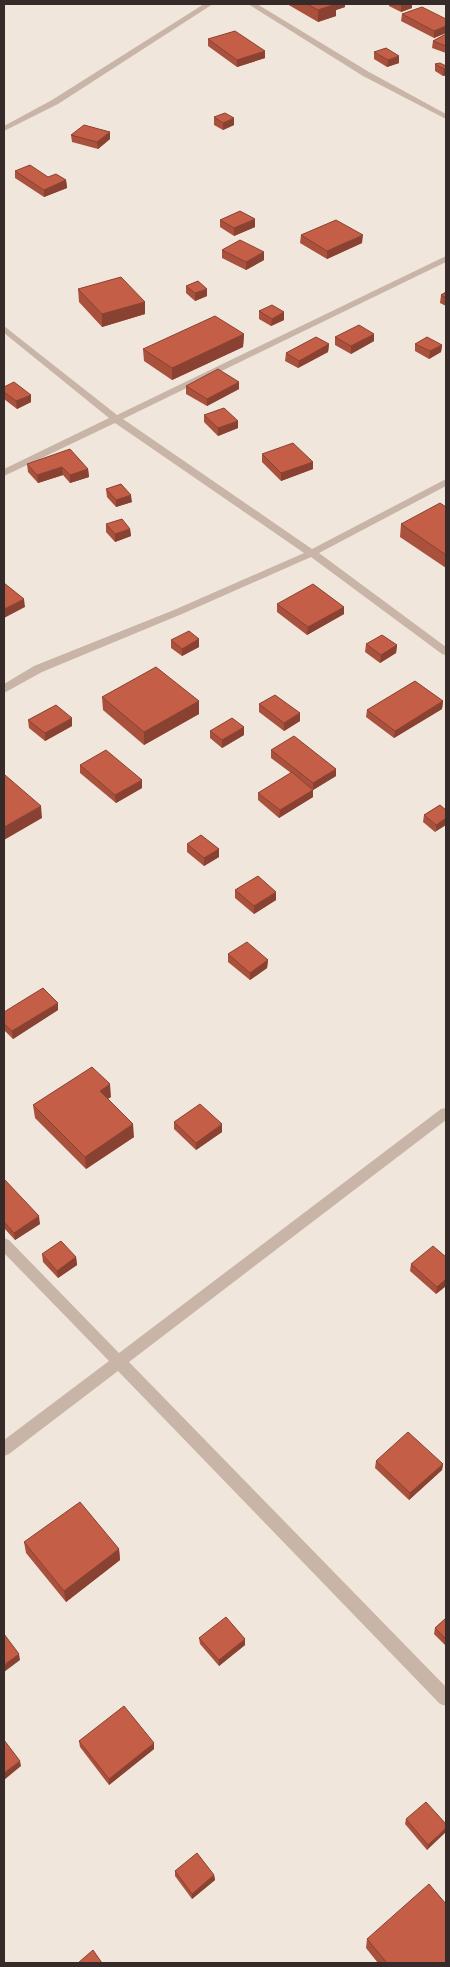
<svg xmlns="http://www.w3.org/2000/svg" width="450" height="1967" viewBox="0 0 450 1967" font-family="'Space Grotesk',sans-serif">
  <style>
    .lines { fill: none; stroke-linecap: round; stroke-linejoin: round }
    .minor { fill: #c9b5a7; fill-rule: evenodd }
    .wall { fill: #a9513d }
    .shaded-wall { fill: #894232 }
    .building { fill: #c45e47; stroke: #894232 }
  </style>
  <rect width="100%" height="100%" fill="#f1e6db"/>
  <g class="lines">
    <path class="minor" d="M204 4H213L58 104 4 131V126L52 100Z
      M248 4H257L369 72 446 114V119L363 76Z
      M446 256V262L123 419 312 549 446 479V486L319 553 446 647V655L442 654 311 557 182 614 42 672 4 693V684L34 666 174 610 304 553 115 423 4 476V469L109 418 4 333V326L117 415Z
      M446 1108V1120L129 1362 446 1687V1706L440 1704 118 1371 9 1454 4 1456V1440L109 1361 4 1253V1238L9 1240 119 1353 441 1109Z"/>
  </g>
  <path class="wall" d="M287 4H345V7L336 10V16L318 22Z
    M389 4H412V8L401 12 389 6Z
    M402 14 446 19V33L434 38 401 21Z
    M446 34V53L432 48 433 41Z
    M208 39 265 58 237 67 208 46Z
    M374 52 399 63 387 67 374 59Z
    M435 64 446 66V75L443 76 435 71Z
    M214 117 234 125 223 130 214 125Z
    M110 132V139L98 149 72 142 71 135Z
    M15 171 66 180 67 188 44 197 15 178Z
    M220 220 255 227 234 236 220 227Z
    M301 235 362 243 327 259 300 243Z
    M222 250 264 252V260L246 270 222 258Z
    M186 286 207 296 195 301 186 293Z
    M78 289 145 302V314L102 327 79 302Z
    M446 292V306L440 303 441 295Z
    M259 311 284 312V320L271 326 259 319Z
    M244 334 243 347 172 380 144 361 143 349Z
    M335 337 374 341 351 354 335 345Z
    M329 344 328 352 298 368 285 361 286 353Z
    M415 344 442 345 441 352 429 359 415 351Z
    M186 386 239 389 207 406 186 394Z
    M4 387 31 402 17 409 4 399Z
    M204 415 238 421V428L218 436 204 422Z
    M262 454 313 462V469L281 481 262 462Z
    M27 464 88 469 89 477 70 483 63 475 38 483 28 472Z
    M106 489 132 502 116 507 107 497Z
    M446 507V568L400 537 401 524Z
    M106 524 130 529 131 536 115 542 106 532Z
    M277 604 344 614 307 635 277 612Z
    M199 639V647L182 656 171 648V640Z
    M366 644 397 645 396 653 380 663 365 652Z
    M102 697 199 701V714L144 745 103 710Z
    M443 701 442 709 394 738 366 717 367 710Z
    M259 704 300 713V721L284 731 259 712Z
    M28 720 72 726 45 741 29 728Z
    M210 731 244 735 222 748 210 738Z
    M271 750 336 776 313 790V797L279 818 258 800V793L291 773 271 758Z
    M80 765 142 788 116 803 80 773Z
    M440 805 435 832 423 822 424 815Z
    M187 844 219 849V857L204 866 187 852Z
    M235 890 276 900 254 914 235 898Z
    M228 954 268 960 267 968 250 980 228 962Z
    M58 1010 13 1039 4 1030V1012Z
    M111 1097 107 1099 134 1137 86 1169 35 1118 33 1105Z
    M174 1122 222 1132 196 1150 174 1129Z
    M4 1179 40 1224 15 1240 4 1228Z
    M42 1254 76 1257 77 1265 58 1278 43 1262Z
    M446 1257V1286L436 1294 410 1271 411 1264Z
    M376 1461 443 1464 442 1470 409 1500 375 1468Z
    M24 1542 119 1549 120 1560 66 1602 26 1553Z
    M446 1618V1646L434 1634 435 1628Z
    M199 1638 245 1645 219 1666 200 1644Z
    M79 1741 154 1749 109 1785 80 1747Z
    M406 1819 446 1824 427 1850 405 1824Z
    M175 1871 214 1875 215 1880 192 1899 175 1876Z
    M367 1939 446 1963H378L366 1948Z"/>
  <path class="shaded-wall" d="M330 4H345V7L336 10V16L318 22V10Z
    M404 4H412V8L401 12V5Z
    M446 26V33L434 38V31Z
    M265 51V58L237 67V60Z
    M399 56V63L387 67 388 60Z
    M446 68V75L443 76 444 69Z
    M234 118V125L223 130V123Z
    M110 132V139L98 149 97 142Z
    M66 180 67 188 44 197V190Z
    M255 219V227L234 236V228Z
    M363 235 362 243 327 259V251Z
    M264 252V260L246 270V262Z
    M207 289V296L195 301V293Z
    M145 302V314L102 327V314Z
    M284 312V320L271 326 272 319Z
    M244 334 243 347 172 380V368Z
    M374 334V341L351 354V346Z
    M329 344 328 352 298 368 299 361Z
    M442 345 441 352 429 359 430 351Z
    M239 382V389L207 406V399Z
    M31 395V402L17 409 16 401Z
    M238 421V428L218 436V428Z
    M313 462V469L281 481V473Z
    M62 467 63 475 38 483 37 475Z
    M88 469 89 477 70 483V475Z
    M131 495 132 502 116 507V500Z
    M130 529 131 536 115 542V534Z
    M24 599 25 607 4 618V609Z
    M344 607V614L307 635 308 627Z
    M199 639V647L182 656V649Z
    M397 645 396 653 380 663 381 655Z
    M199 701V714L144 745V732Z
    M443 701 442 709 394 738 395 731Z
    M300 713V721L284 731V723Z
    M72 718V726L45 741V733Z
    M244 727V735L222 748V740Z
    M336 769V776L313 790V797L279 818 280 810 313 790V783Z
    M142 780V788L116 803 115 795Z
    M41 806 42 818 4 840V827Z
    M446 818V825L435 832 436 825Z
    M219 849V857L204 866V858Z
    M276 892V900L254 914V906Z
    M268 960 267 968 250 980V973Z
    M58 1003V1010L13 1039 12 1031Z
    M110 1084 111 1097 100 1104V1091Z
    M133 1124 134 1137 86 1169 85 1157Z
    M222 1124V1132L196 1150V1143Z
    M39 1216 40 1224 15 1240 14 1233Z
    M76 1257 77 1265 58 1278 57 1271Z
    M446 1279V1286L436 1294 437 1287Z
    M443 1464 442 1470 409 1500 410 1493Z
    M119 1549 120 1560 66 1602 64 1591Z
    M245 1639V1645L219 1666V1660Z
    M19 1654 20 1660 4 1672V1665Z
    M154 1743V1749L109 1785V1779Z
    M20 1761 21 1766 4 1780V1773Z
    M446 1828V1832L427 1850 428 1845Z
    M214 1875 215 1880 192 1899V1894Z"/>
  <path class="building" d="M307 4H336L318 10Z
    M422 7 446 19V26L434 31 402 14Z
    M235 31 265 51 237 60 208 39Z
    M446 34V46L433 41Z
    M386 48 399 56 388 60 374 52Z
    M440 63 446 66V68L444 69 435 64Z
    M225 113 234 118 223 123 214 117Z
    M84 125 110 132 97 142 71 135Z
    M30 165 48 177 56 174 66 180 44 190 15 171Z
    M240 211 255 219 234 228 220 220Z
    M336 220 363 235 327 251 301 235Z
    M240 240 264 252 246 262 222 250Z
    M121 277 145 302 102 314 78 289Z
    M198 281 207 289 195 293 186 286Z
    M446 292V298L441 295Z
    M272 305 284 312 272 319 259 311Z
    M215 316 244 334 172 368 143 349Z
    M359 325 374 334 351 346 335 337Z
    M316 337 329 344 299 361 286 353Z
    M427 337 442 345 430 351 415 344Z
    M218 369 239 382 207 399 186 386Z
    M14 382 31 395 16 401 4 392V387Z
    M224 408 238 421 218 428 204 415Z
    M293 443 313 462 281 473 262 454Z
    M70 449 88 469 70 475 62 467 37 475 27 464Z
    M121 484 131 495 116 500 106 489Z
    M440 503 446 507V555L401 524Z
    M122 519 130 529 115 534 106 524Z
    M4 583 24 599 4 609Z
    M313 584 344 607 308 627 277 604Z
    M189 631 199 639 182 649 171 640Z
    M382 635 397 645 381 655 366 644Z
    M156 667 199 701 144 732 102 697Z
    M415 681 443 701 395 731 367 710Z
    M275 695 300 713 284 723 259 704Z
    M56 705 72 718 45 733 28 720Z
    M232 718 244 727 222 740 210 731Z
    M294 736 336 769 313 783 271 750Z
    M106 750 142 780 115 795 80 765Z
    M292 772 313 790 280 810 258 793Z
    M4 775H5L41 806 4 827Z
    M440 805 446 810V818L436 825 424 815Z
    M201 835 219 849 204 858 187 844Z
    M258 876 276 892 254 906 235 890Z
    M247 942 268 960 250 973 228 954Z
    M43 988 58 1003 12 1031 4 1024V1012Z
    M92 1067 110 1084 100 1091 133 1124 85 1157 33 1105Z
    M200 1104 222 1124 196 1143 174 1122Z
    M4 1179 39 1216 14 1233 4 1222Z
    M61 1241 76 1257 57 1271 42 1254Z
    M433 1246 446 1257V1279L437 1287 411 1264Z
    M408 1432 443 1464 410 1493 376 1461Z
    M80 1502 119 1549 64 1591 24 1542Z
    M226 1617 245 1639 219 1660 199 1638Z
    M446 1618V1639L435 1628Z
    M4 1634 19 1654 4 1665Z
    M124 1706 154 1743 109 1779 79 1741Z
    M4 1740 20 1761 4 1773Z
    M426 1802 446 1824V1828L428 1845 406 1819Z
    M197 1853 214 1875 192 1894 175 1871Z
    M429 1884 446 1904V1963H387L367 1939Z
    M93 1950 102 1963H78Z"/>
  <rect width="450" height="1967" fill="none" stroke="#362b28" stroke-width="10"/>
</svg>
